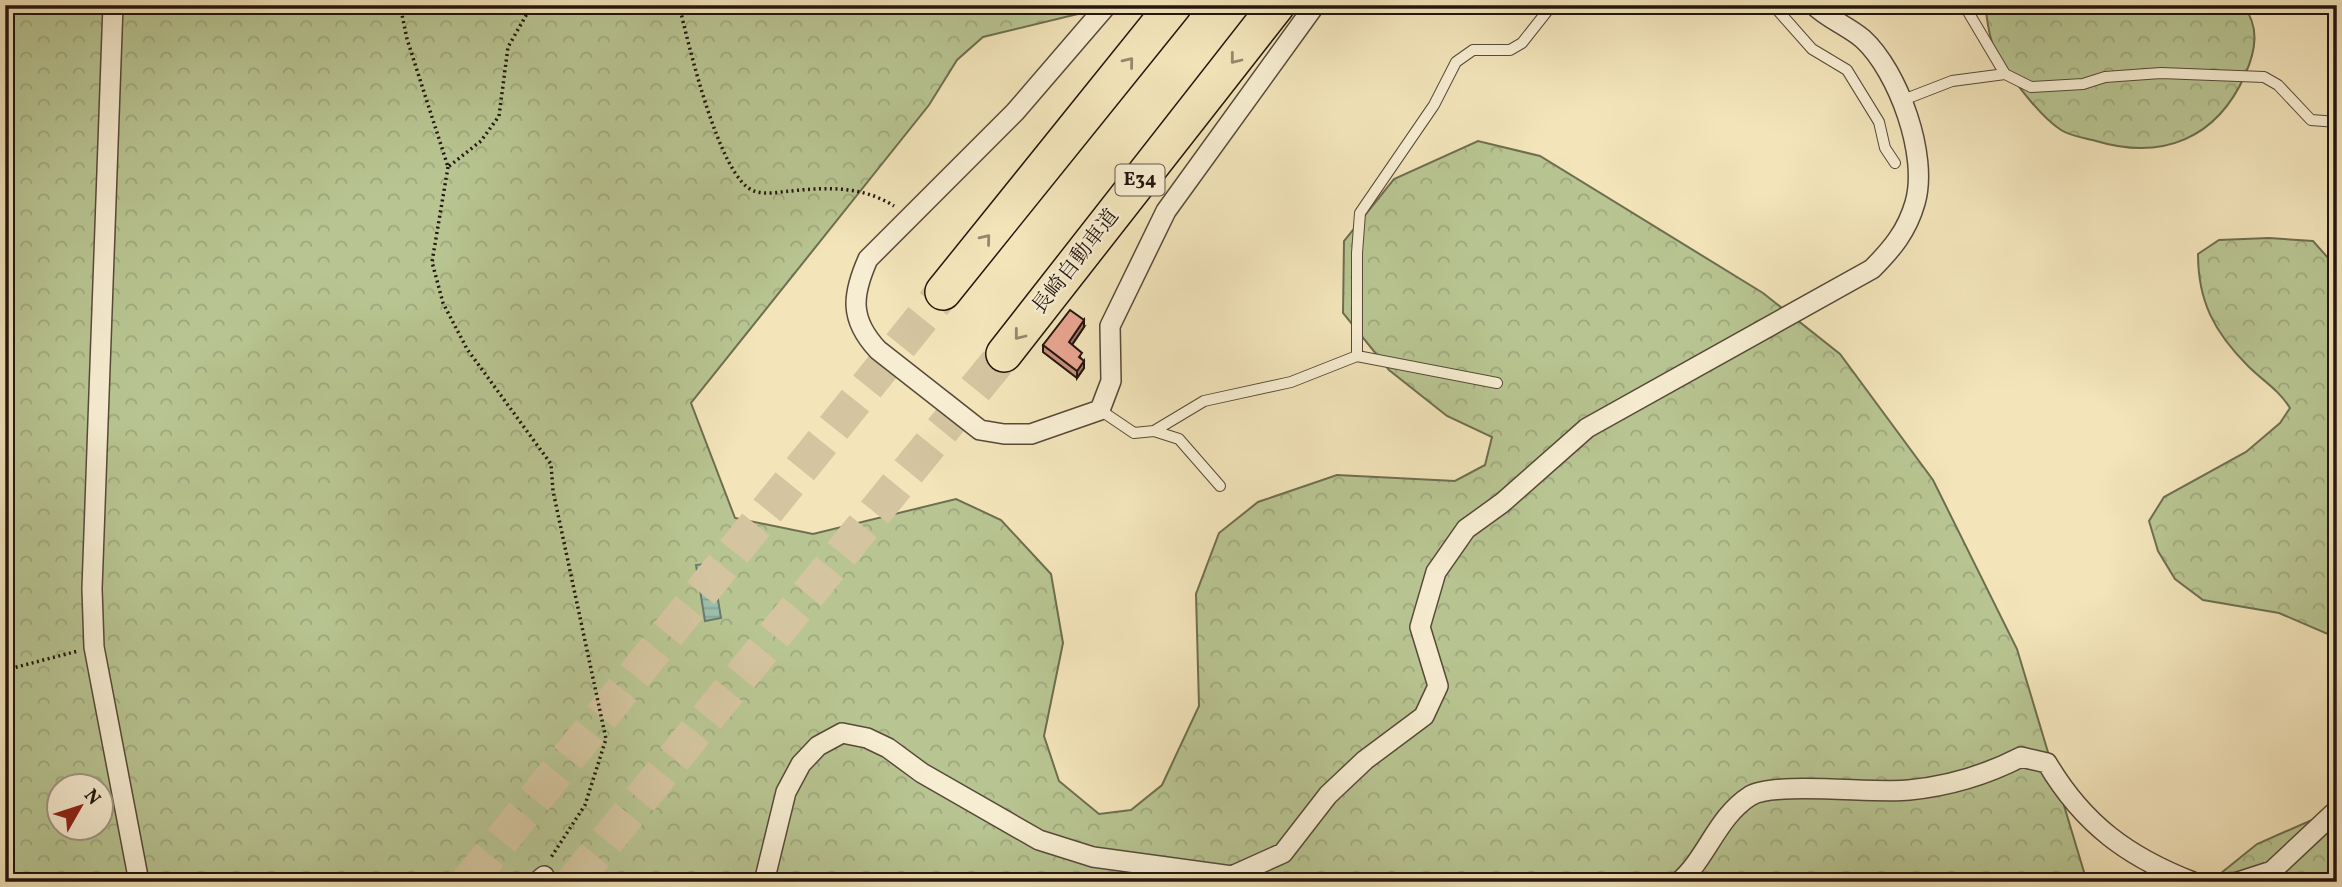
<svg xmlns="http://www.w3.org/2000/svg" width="2342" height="887" viewBox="0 0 2342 887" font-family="Vollkorn,'Noto Serif JP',serif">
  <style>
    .forest { fill: url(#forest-crowns); stroke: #6e6e50; stroke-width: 2; fill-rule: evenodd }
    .water { fill: url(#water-rules); stroke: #6b7b6d; stroke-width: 2 }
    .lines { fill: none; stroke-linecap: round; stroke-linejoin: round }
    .highway-tunnel { stroke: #d4c5a0; stroke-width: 35; stroke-dasharray: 35 18; stroke-linecap: butt }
    .lane-casing { stroke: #574a39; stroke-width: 12 }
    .street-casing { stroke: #574a39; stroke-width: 22 }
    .highway-casing { stroke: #23160e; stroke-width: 38 }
    .path { stroke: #23160e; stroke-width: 3.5; stroke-dasharray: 2 3.5; stroke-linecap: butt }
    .lane { stroke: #f7edd2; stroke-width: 10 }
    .street { stroke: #f7edd2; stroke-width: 19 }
    .highway { stroke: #f3e4ba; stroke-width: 35 }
    .wall { fill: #c88e7d; stroke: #23160e; stroke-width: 2 }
    .shaded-wall { fill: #a37466; stroke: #23160e; stroke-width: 2 }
    .building { fill: #e9a591; stroke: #23160e; stroke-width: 2 }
    .oneway { stroke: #95876d }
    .labels { text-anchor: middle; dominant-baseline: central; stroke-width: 5; stroke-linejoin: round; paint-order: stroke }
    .shield { fill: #f7edd2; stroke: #635649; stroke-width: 2 }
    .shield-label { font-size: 19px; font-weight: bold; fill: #23160e }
    .street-label { font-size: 21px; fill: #23160e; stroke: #f7edd2 }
  </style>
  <defs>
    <pattern id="forest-crowns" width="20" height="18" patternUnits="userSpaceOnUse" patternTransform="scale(1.75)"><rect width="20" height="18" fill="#b8c592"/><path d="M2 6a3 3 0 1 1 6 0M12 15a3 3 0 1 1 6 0" fill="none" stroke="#9ea87d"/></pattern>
    <pattern id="water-rules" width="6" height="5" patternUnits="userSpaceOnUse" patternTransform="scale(1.75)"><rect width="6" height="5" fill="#9bbfad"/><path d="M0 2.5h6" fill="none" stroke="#85a394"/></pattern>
  </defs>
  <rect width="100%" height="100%" fill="#f3e4ba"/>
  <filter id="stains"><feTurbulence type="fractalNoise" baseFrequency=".00286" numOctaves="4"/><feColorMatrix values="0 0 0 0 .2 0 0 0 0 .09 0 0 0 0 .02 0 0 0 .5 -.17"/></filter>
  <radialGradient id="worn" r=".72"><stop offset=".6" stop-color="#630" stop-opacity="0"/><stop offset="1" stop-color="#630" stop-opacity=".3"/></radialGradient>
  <path class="forest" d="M5 5H1115L983 37 957 60 929 105 691 403 735 518 813 534 956 499 1001 520 1051 574 1063 643 1044 736 1059 781 1099 814 1131 810 1162 785 1199 706 1196 594 1219 533 1258 502 1337 475 1455 481 1485 465 1492 437 1447 416 1389 370 1343 313 1344 241 1394 179 1478 141 1540 156 1763 293 1840 354 1933 480 2017 649 2087 882H5ZM60 786H102V828H60Z
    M1985 5H2243C2260 27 2256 50 2245 75 2217 138 2163 161 2096 141 2085 138 2070 136 2061 130 2039 116 2001 67 1992 42 1988 31 1987 17 1985 5Z
    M2269 238 2313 241 2337 268V638L2279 613 2203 600 2175 579 2158 551 2149 521 2164 497 2246 452 2280 423 2290 408C2278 389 2263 381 2248 366 2214 332 2198 301 2198 254L2219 240Z
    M2337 809V882H2210L2257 844Z"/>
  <path class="water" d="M712 563 721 618 705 621 696 565Z"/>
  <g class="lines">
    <path class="highway-tunnel" d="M468 882 943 292
      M573 882 1004 354"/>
    <defs>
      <path id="lane" d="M1773 5 1812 49 1847 70 1879 122 1885 148 1895 163
        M1964 5 2005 74 2031 87 2083 84 2105 77 2161 73 2264 77 2278 85 2311 120 2337 122
        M1903 100 1952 81 2005 74
        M1497 383 1357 356V253L1360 213 1434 105 1456 62 1473 50H1510L1522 43 1552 5
        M1100 410 1134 433 1154 431 1204 401 1291 382 1357 356
        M1154 431 1179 439 1220 486"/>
      <path id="street" d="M113 5 92 589 94 647 139 882
        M1107 5 1015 112 868 259C852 295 849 319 878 350L980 430 1004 434H1031L1100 410 1111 381 1110 326 1166 211 1315 5
        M537 882 544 876 545 882
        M764 882 786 792 801 764 818 746 842 733 867 738 888 748 922 773 1039 840 1093 857 1232 876 1283 853 1328 795 1365 760 1424 716 1438 686 1420 627 1436 572 1466 529 1502 503 1587 428 1872 269C1892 249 1907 231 1915 203 1929 156 1898 71 1863 39 1848 26 1828 19 1814 5
        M1679 882C1707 858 1717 817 1750 796 1775 781 1875 794 1909 790 1950 786 1986 775 2021 757L2047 763C2083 824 2128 857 2193 882
        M2238 882 2272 871 2337 810"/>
      <path id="highway" d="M943 292 1174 5
        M1004 354 1277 5"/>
    </defs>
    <use href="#lane" class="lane-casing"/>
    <use href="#street" class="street-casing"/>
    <use href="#highway" class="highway-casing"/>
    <path class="path" d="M400 5 407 39 448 167 481 141 499 116 508 47 532 5
      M679 5C688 41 719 179 754 191 765 195 779 192 791 191 827 187 863 186 894 206
      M448 167 432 262 443 303 467 349 551 464 553 491 606 739 585 805 550 859
      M5 670 78 651"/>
    <use href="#lane" class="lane"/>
    <use href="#street" class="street"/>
    <use href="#highway" class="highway"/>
  </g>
  <path class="wall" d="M1084 327 1072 345 1082 360 1084 368 1077 378 1043 352V345Z"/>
  <path class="shaded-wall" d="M1084 320V327L1069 349V342Z
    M1084 361V368L1077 378V371Z"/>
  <path class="building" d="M1070 310 1084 320 1069 342 1082 353 1079 357 1084 361 1077 371 1043 345Z"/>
  <defs><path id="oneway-chevron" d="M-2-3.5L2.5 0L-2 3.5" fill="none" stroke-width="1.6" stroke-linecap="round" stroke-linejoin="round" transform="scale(1.75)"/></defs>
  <g class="oneway">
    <use href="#oneway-chevron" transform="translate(1235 59) rotate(128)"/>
    <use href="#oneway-chevron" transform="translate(1129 62) rotate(-51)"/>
    <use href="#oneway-chevron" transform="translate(986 239) rotate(-51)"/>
    <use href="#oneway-chevron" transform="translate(1019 335) rotate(128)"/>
  </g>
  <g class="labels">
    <rect class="shield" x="1115.5" y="164.5" width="49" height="31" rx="5"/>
    <g class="shield-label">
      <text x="1140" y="180">E34</text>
    </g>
    <g class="street-label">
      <text transform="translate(1076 262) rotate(-52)">長崎自動車道</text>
    </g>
  </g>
  <rect width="2342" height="887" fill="none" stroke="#f3e4ba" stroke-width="28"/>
  <rect x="7" y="7" width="2328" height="873" fill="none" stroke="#23160e" stroke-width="3.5"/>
  <rect x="14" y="14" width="2314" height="859" fill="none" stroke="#23160e" stroke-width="2"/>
  <g transform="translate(80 807) rotate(51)"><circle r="33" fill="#f7edd2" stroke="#a29784" stroke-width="2"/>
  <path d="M0-5L12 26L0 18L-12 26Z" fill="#8f2418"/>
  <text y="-10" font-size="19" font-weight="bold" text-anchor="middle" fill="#23160e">N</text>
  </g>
  <rect width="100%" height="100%" filter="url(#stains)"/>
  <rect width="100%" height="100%" fill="url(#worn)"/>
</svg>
